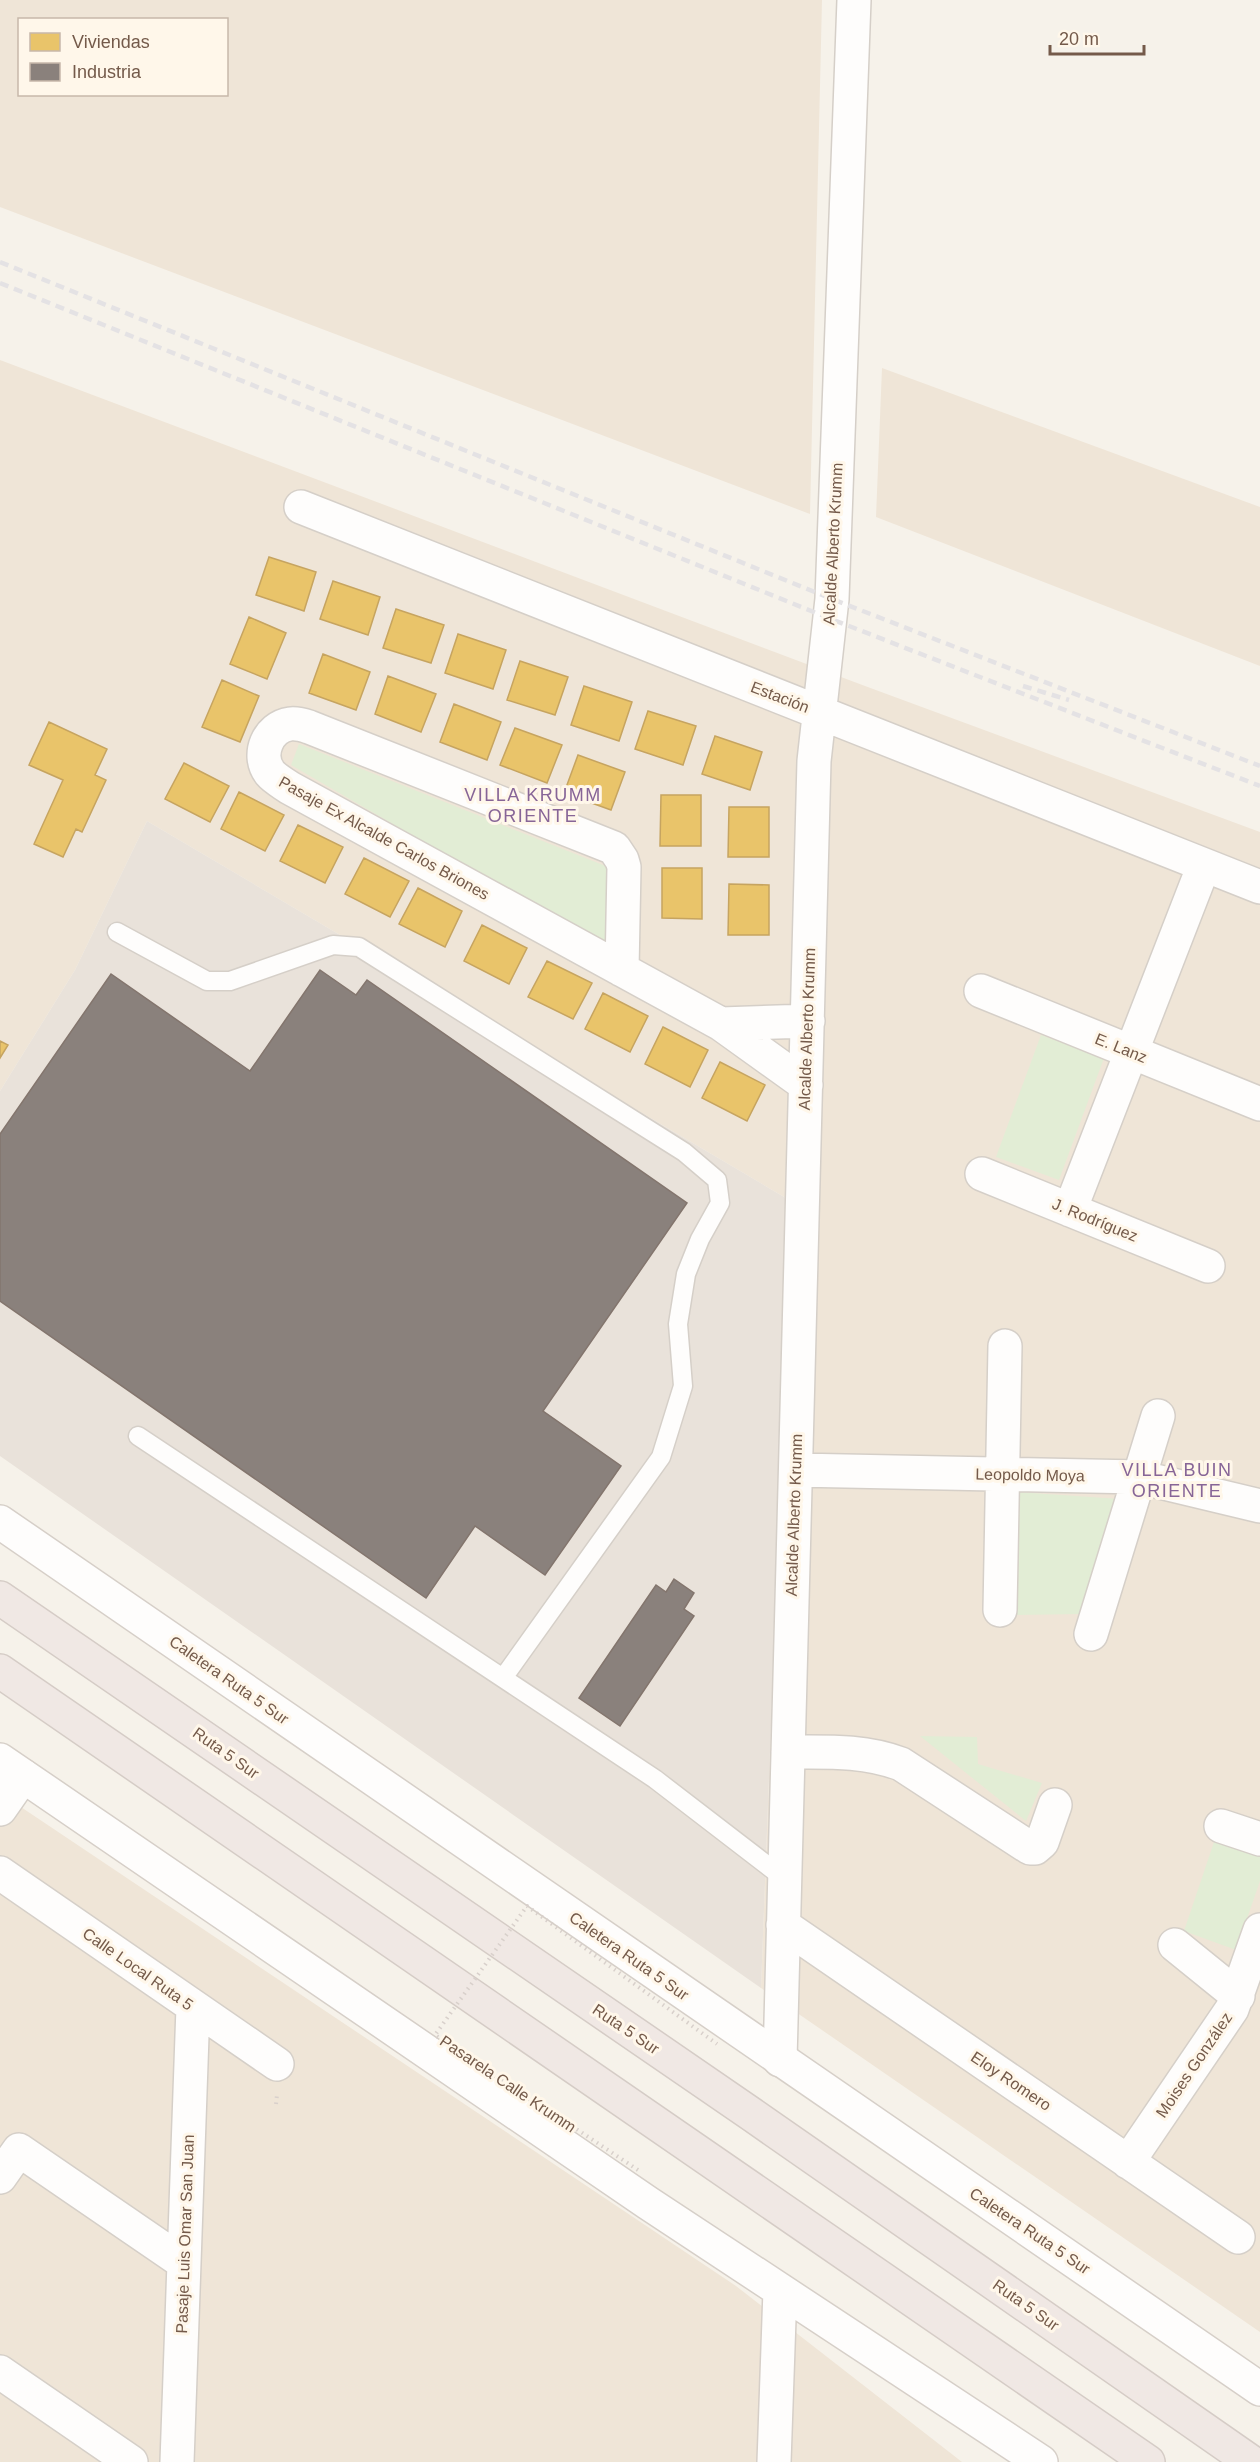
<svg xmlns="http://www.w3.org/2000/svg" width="1260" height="2462" viewBox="0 0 1260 2462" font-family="Helvetica,sans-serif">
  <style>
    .residential { fill: #efe5d7; fill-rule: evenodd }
    .industrial { fill: #e9e2da }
    .green { fill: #e2edd5 }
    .homes { fill: #e9c46a; stroke: #c6a460; stroke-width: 1.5 }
    .industry { fill: #8a817c; stroke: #83756d; stroke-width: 1.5 }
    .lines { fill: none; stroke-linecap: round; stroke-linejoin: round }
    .service-casing { stroke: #d5cfc8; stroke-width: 21 }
    .minor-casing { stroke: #d5cfc8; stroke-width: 36 }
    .secondary-casing { stroke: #d6cfc8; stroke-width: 36 }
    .motorway-casing { stroke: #d5ccc6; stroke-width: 36 }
    .path { stroke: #d8d0cb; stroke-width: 4; stroke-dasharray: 1.5 4.5; stroke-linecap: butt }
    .service { stroke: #fefdfc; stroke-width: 18 }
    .minor { stroke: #fefdfc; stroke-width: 33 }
    .secondary { stroke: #fefdfc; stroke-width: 33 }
    .motorway { stroke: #f0e8e4; stroke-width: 33 }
    .rail { stroke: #e4e2e4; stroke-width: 4.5; stroke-dasharray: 9 6; stroke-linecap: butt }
    .path-bridge { stroke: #d8d0cb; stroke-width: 4; stroke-dasharray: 1.5 4.5; stroke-linecap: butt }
    .labels { text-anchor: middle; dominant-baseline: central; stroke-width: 6; stroke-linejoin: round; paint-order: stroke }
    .street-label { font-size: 16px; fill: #745a4a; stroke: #fff7ea }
    .neighbourhood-label { font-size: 18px; letter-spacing: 1.5px; fill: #876597; stroke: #fff7ea }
  </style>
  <rect width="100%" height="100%" fill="#f6f2ea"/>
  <path class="residential" d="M0 0H822L810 514 0 207ZM20 20H226V94H20Z
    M0 360 865 686 1260 832V2332L761 1988 791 1201 147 821 75 970 0 1091Z
    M882 368 1260 507V666L876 517Z
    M0 1793 736 2286 962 2462H0Z"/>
  <path class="industrial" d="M147 821 791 1201 761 1988 0 1456V1091L75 970Z"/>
  <path class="green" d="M299 744 608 867 605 947 291 765Z
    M1041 1035 1104 1058 1059 1180 996 1157Z
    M1017 1492 1120 1499 1082 1614 1015 1615Z
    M920 1736 977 1737 978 1764 1042 1783 1026 1821Z
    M1215 1839 1260 1855V1881L1236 1950 1184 1931Z"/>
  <path class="homes" d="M269 557 316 572 304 611 256 595Z
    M333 581 380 597 368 635 320 619Z
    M396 609 444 625 431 663 383 648Z
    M249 617 286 633 267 679 230 664Z
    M458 634 506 650 493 689 445 673Z
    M323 654 370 672 356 710 309 693Z
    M520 661 568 677 555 715 507 700Z
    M388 676 436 694 421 732 375 714Z
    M222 680 259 696 240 742 202 727Z
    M584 686 632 702 619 741 571 725Z
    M454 704 501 722 487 760 440 742Z
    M648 711 696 726 683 765 635 749Z
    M49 722 107 749 95 775 106 780 82 832 76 829 63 857 34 844 63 780 29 765Z
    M515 728 562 745 547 783 500 765Z
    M715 736 762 752 750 790 702 774Z
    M578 755 625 772 611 810 564 793Z
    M184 763 229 786 210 822 165 799Z
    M239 792 284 815 265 851 221 829Z
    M661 795H701V846H660Z
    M729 807H769V857H728Z
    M298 825 343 847 325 883 280 861Z
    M364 858 409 881 390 917 345 894Z
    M662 868H702V919L662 918Z
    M729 884 769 885V935H728Z
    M418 888 462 911 445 947 399 924Z
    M482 925 527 948 509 984 464 961Z
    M547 961 592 983 573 1019 528 997Z
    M603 993 648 1016 630 1052 585 1029Z
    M663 1027 708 1050 690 1087 645 1064Z
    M0 1041 8 1045 0 1058Z
    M720 1062 765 1085 747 1121 702 1098Z"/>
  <path class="industry" d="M320 970 356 995 367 980 687 1203 543 1411 621 1466 545 1575 475 1526 426 1598 0 1301V1134L111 974 250 1071Z
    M674 1579 694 1593 684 1609 694 1616 620 1726 579 1698 656 1585 666 1592Z"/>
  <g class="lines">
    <defs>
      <path id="service" d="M117 932 207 981H230L333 945 359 947 684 1152 717 1180 720 1203 700 1239 686 1274 678 1324 683 1386 661 1457 503 1678
        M138 1436 655 1779 785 1879"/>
      <path id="minor" d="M301 507 1260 887
        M622 970 624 867 622 860 614 848 309 727C303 725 297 723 290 724 268 727 256 755 270 773 275 779 283 783 290 788L721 1024 806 1085
        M981 991 1260 1104
        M721 1024 808 1021
        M982 1174 1208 1266
        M1070 1210 1204 865
        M796 1470 1139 1477 1260 1506
        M1000 1610 1005 1346
        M1091 1634 1158 1416
        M788 1752C827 1752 864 1750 901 1764L1030 1848H1035L1042 1842 1055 1805
        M0 1809 23 1776
        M1221 1826 1260 1839
        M0 1873 277 2064
        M783 1925 1238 2237
        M1175 1945 1238 1996
        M780 2060 814 761 832 599 854 0
        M1128 2162 1232 2009 1260 1930
        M0 2177 19 2150 184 2263
        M0 2372 131 2462
        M177 2462 193 2007"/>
      <path id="secondary" d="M0 1522 1260 2389
        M0 1760 648 2203 1041 2462
        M774 2462 780 2290"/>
      <path id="motorway" d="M0 1598 754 2116 1251 2462
        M0 1671 1148 2462"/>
    </defs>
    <use href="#service" class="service-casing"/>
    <use href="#minor" class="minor-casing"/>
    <use href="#secondary" class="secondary-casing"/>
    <use href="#motorway" class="motorway-casing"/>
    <path class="path" d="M276 2104 277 2095"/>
    <use href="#service" class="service"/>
    <use href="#minor" class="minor"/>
    <use href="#secondary" class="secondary"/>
    <use href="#motorway" class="motorway"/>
    <path class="rail" d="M0 262 832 599 1260 766
      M0 283 831 619 1260 786
      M1023 686 1069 700"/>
    <path class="path-bridge" d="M638 2170 435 2035 527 1906 717 2044"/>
  </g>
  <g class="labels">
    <g class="street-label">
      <text transform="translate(833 544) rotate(-87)">Alcalde Alberto Krumm</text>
      <text transform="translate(780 697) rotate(21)">Estación</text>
      <text transform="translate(384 838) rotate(29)">Pasaje Ex Alcalde Carlos Briones</text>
      <text transform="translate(807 1029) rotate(-88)">Alcalde Alberto Krumm</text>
      <text transform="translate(1121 1048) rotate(22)">E. Lanz</text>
      <text transform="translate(1095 1220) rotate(22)">J. Rodríguez</text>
      <text transform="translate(1030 1475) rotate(1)">Leopoldo Moya</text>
      <text transform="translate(794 1515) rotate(-88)">Alcalde Alberto Krumm</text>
      <text transform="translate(229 1680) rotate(35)">Caletera Ruta 5 Sur</text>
      <text transform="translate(226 1753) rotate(35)">Ruta 5 Sur</text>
      <text transform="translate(629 1956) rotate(35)">Caletera Ruta 5 Sur</text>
      <text transform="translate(138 1969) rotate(35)">Calle Local Ruta 5</text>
      <text transform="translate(626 2029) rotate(34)">Ruta 5 Sur</text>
      <text transform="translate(1194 2065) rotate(-56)">Moises González</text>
      <text transform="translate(1011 2081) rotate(34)">Eloy Romero</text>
      <text transform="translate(508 2084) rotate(34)">Pasarela Calle Krumm</text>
      <text transform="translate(1030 2231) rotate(34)">Caletera Ruta 5 Sur</text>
      <text transform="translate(185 2234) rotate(-88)">Pasaje Luis Omar San Juan</text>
      <text transform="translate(1026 2305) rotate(35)">Ruta 5 Sur</text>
    </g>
    <g class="neighbourhood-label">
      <text x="533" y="795">VILLA KRUMM<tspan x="533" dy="21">ORIENTE</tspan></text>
      <text x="1177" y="1470">VILLA BUIN<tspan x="1177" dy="21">ORIENTE</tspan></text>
    </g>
  </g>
  <rect x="18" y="18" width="210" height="78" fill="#fff7ea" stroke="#c7b8aa" stroke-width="1.5"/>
  <rect x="30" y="33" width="30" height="18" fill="#e9c46a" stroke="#c7b8aa" stroke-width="1.5"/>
  <text x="72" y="48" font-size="18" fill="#745a4a">Viviendas</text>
  <rect x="30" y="63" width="30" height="18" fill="#8a817c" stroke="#c7b8aa" stroke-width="1.5"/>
  <text x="72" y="78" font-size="18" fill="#745a4a">Industria</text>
  <path d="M1050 45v9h94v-9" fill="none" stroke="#745a4a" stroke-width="3"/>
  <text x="1059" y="45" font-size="18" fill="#745a4a" stroke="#fff7ea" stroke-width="4.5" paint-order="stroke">20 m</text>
</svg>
